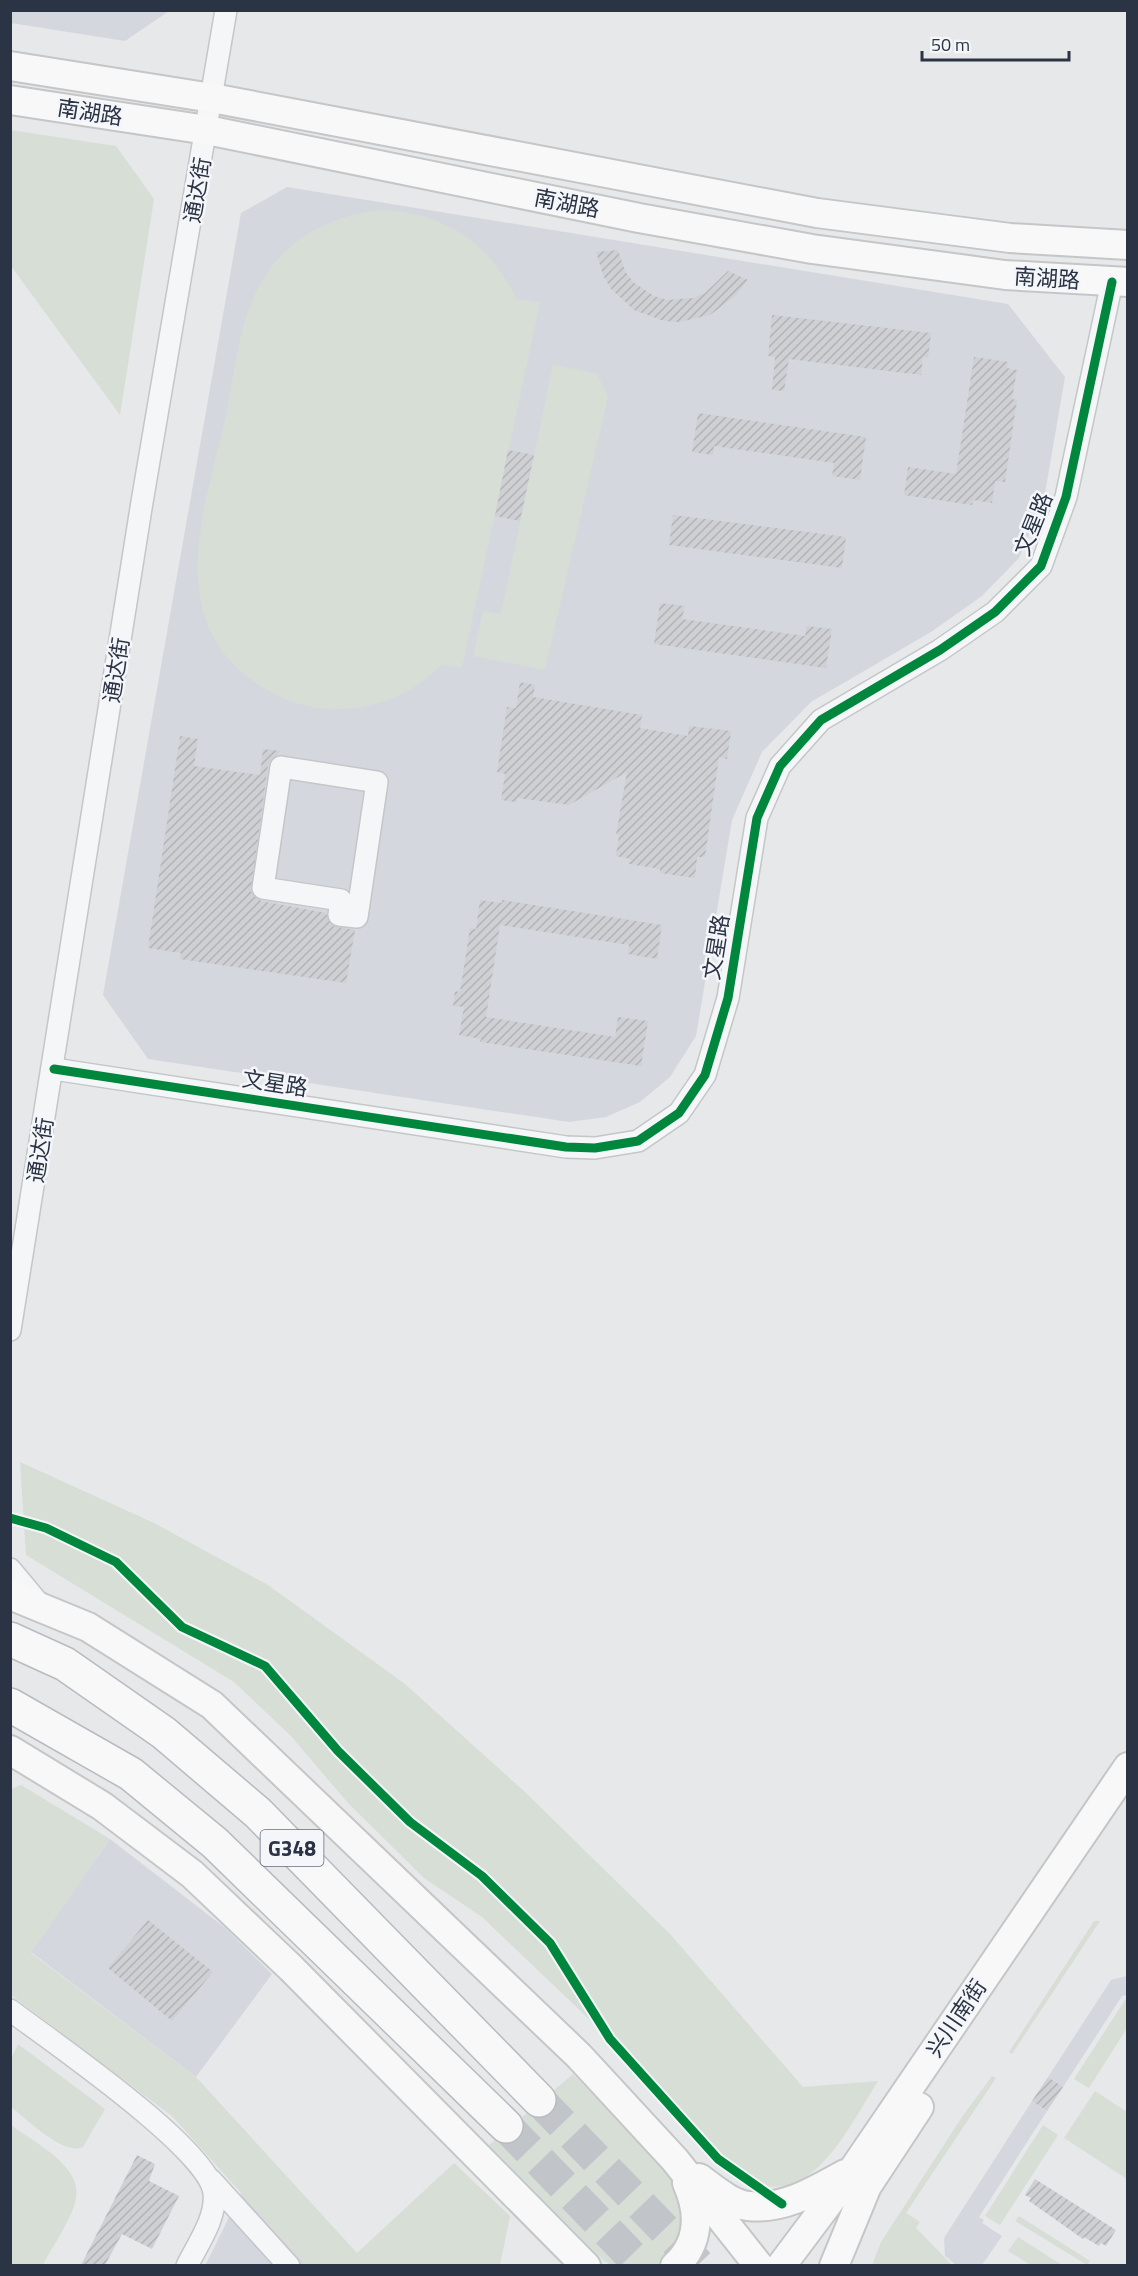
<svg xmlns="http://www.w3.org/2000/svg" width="1138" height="2276" viewBox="0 0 1138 2276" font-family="'Titillium Web','Noto Sans SC',sans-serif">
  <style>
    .built { fill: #d4d7dd }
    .green { fill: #d6ded6 }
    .building { fill: url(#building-hatch) }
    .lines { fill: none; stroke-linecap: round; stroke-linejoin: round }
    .highway-tunnel { stroke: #c1c4c9; stroke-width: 33; stroke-dasharray: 33 16; stroke-linecap: butt }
    .street-casing { stroke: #c4c6c8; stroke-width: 24 }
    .secondary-casing { stroke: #c4c6c8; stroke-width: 32 }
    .highway-casing { stroke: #b8bbbf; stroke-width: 36 }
    .street { stroke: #f5f6f7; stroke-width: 21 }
    .secondary { stroke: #f8f8f8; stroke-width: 28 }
    .highway { stroke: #f8f8f8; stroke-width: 33 }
    .cycleway-casing { stroke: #f4f6f9; stroke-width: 13 }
    .cycleway { stroke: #00873e; stroke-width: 9 }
    .labels { text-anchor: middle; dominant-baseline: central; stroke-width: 5; stroke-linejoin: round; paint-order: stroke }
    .shield { fill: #f4f6f9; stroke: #676e7b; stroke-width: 1.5 }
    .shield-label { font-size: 21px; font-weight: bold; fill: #2b3445 }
    .street-label { font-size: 22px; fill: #2b3445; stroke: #f4f6f9 }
  </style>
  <defs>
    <pattern id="building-hatch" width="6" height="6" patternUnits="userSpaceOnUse" patternTransform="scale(1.5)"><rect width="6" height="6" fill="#ced0d3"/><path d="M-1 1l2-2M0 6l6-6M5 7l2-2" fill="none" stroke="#b1b3b6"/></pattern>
  </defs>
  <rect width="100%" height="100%" fill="#e6e8ea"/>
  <path class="built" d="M10 11 11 10 169 11 125 41 11 23Z
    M287 187 1008 304 1065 377 1044 499 1019 558 982 596 931 632 811 702 762 752 732 820 696 1036 670 1077 640 1102 606 1117 569 1122 148 1059 103 995 241 213Z
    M110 1839 224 1927 272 1974 196 2077 31 1952Z
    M1127 1976V1995L1122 1996 1063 2087 1048 2077 1111 1980Z
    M1032 2101 1047 2111 979 2217 984 2220 982 2223 1002 2236 982 2265H956L945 2256 944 2238Z
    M241 2193 306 2265 205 2266Z"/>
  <path class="green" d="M10 130 116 146 154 199 120 415 11 266Z
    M383 210C447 214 488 242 517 299L540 303 462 668 441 665C411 697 369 711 327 709 297 707 271 695 248 677 163 611 207 501 226 415 236 365 240 305 273 265 301 230 340 214 383 210Z
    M553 364 597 374 608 397 545 670 473 656 483 611 501 614Z
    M20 1462 154 1523 268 1585 405 1684 526 1793 670 1934 803 2087 878 2081C840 2142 799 2233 718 2159L610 2039 482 1917 424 1878 349 1804 290 1735 234 1682 26 1555Z
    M21 1785 110 1839 31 1953 196 2077 357 2253 454 2163 510 2216 500 2265H306L172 2116 11 1995V1789Z
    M1094 1921H1100L1012 2054 1009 2052Z
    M1125 2000H1127V2028L1089 2088 1074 2079Z
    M18 2044 105 2109 83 2147C63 2156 27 2119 11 2107V2059Z
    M573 2074 635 2136 679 2187 687 2226 660 2265H611L603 2260 489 2145Z
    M992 2076 996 2078 906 2213 920 2222 916 2228 952 2265H872L881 2242 962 2117Z
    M1095 2091 1127 2112V2179L1064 2138Z
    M11 2125C33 2142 82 2165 76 2198 73 2217 52 2247 43 2265H11Z
    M1043 2125 1058 2135 1000 2225 985 2216Z
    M1019 2216 1090 2261 1087 2265 1015 2221Z
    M1018 2237 1062 2265H1031L1008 2251Z"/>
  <path class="building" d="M618 250 625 271 633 282 654 296 667 300 693 298 705 293 728 271 748 280 735 296 710 315 679 322 664 321 634 310 611 289 603 275 596 252Z
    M772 315 931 333 928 358 923 357 921 375 789 359 784 391 772 390 775 357 768 356Z
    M974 357 1008 362 1007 368 1017 370 1012 399 1017 400 1005 482 995 481 992 503 973 500 972 505 904 495 908 467 956 474Z
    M698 413 866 437 860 480 832 476 834 463 714 446 713 455 692 452Z
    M508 450 534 455 520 521 495 516Z
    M673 515 846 537 842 568 669 545Z
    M660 603 685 606 682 619 805 636 807 626 832 629 826 668 654 644Z
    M520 682 535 685 533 697 642 715 640 728 688 736 689 726 731 731 727 759 719 757 705 857H697L695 878 660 873V869L629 864 630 859 616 856 619 835H616L627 772 569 805 517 798 516 802 501 800 505 774 497 772 507 707 516 708Z
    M180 736 198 739 194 766 260 775 263 749 280 751 268 765 251 892 261 901 326 913 332 926 355 930 346 983 180 959 181 953 148 948Z
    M480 900 502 903V900L662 925 657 959 628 954 629 945 500 925 486 1017 615 1037 618 1017 648 1021 641 1066 480 1042 481 1039 459 1035 464 1007 453 1006 455 991 460 992 470 928 476 929Z
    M148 1920 213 1972 172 2021 108 1968Z
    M1048 2077 1063 2087 1047 2111 1032 2101Z
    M137 2155 155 2164 149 2181 179 2196 152 2249 122 2234 105 2265H81Z
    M1035 2179 1116 2230 1106 2246 1101 2243 1099 2246 1084 2237 1083 2239 1029 2201 1031 2198 1025 2195Z"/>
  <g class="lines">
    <path class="highway-tunnel" d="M539 2100 700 2266
      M506 2126 641 2266"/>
    <defs>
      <path id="street" d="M281 767 377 782 357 917 339 915 341 900 263 888Z
        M54 1069 566 1147 595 1148 638 1141 679 1113 705 1075 728 998 757 818 780 766 821 720 940 650 995 612 1041 566 1066 497 1112 282
        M10 1330 142 502 226 10
        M10 1569 40 1605
        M10 2010C51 2041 209 2149 214 2193 217 2218 197 2245 187 2266
        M211 2180 289 2266"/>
      <path id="secondary" d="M10 66 212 98 817 213 1010 238 1128 245
        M10 100 207 130 639 218 812 249 1005 275 1128 282
        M10 1595 88 1627 212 1705 579 2056 675 2160 759 2266
        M10 1750 102 1806 192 1874 291 1968 586 2266
        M699 2178C713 2188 731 2204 748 2206 784 2210 816 2190 845 2174
        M675 2266C700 2243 700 2212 687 2183
        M781 2266 853 2170 1128 1767
        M834 2266 867 2186 919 2107"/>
      <path id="highway" d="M10 1639 65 1664 164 1733 258 1813 539 2100
        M10 1705 131 1774 215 1843 506 2126"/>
    </defs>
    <use href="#street" class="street-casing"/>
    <use href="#secondary" class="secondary-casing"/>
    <use href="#highway" class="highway-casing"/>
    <use href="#street" class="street"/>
    <use href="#secondary" class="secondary"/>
    <use href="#highway" class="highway"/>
    <defs>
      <path id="cycleway" d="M54 1069 566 1147 595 1148 638 1141 679 1113 705 1075 728 998 757 818 780 766 821 720 940 650 995 612 1041 566 1066 497 1112 282
        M10 1518 46 1528 116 1562 182 1627 265 1666 338 1751 410 1822 482 1876 550 1943 610 2039 718 2159 782 2204"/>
    </defs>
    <use href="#cycleway" class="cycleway-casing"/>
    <use href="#cycleway" class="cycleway"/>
  </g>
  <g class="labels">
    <rect class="shield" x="260.5" y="1830" width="63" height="36" rx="4.5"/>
    <g class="shield-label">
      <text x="292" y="1848">G348</text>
    </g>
    <g class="street-label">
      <text transform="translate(90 112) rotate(9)">南湖路</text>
      <text transform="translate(197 190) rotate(-80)">通达街</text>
      <text transform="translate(567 203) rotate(11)">南湖路</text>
      <text transform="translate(1047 278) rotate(4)">南湖路</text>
      <text transform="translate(1033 524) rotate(-68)">文星路</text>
      <text transform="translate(116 670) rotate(-81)">通达街</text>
      <text transform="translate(716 947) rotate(-81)">文星路</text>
      <text transform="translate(275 1083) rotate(9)">文星路</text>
      <text transform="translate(40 1150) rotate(-81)">通达街</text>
      <text transform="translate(956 2018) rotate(-56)">兴川南街</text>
    </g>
  </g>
  <rect width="1138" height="2276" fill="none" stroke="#2b3445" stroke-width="24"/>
  <path d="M922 51v9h147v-9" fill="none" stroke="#2b3445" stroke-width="3"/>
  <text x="931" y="51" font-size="18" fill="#2b3445" stroke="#f4f6f9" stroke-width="4.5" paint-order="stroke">50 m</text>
</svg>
